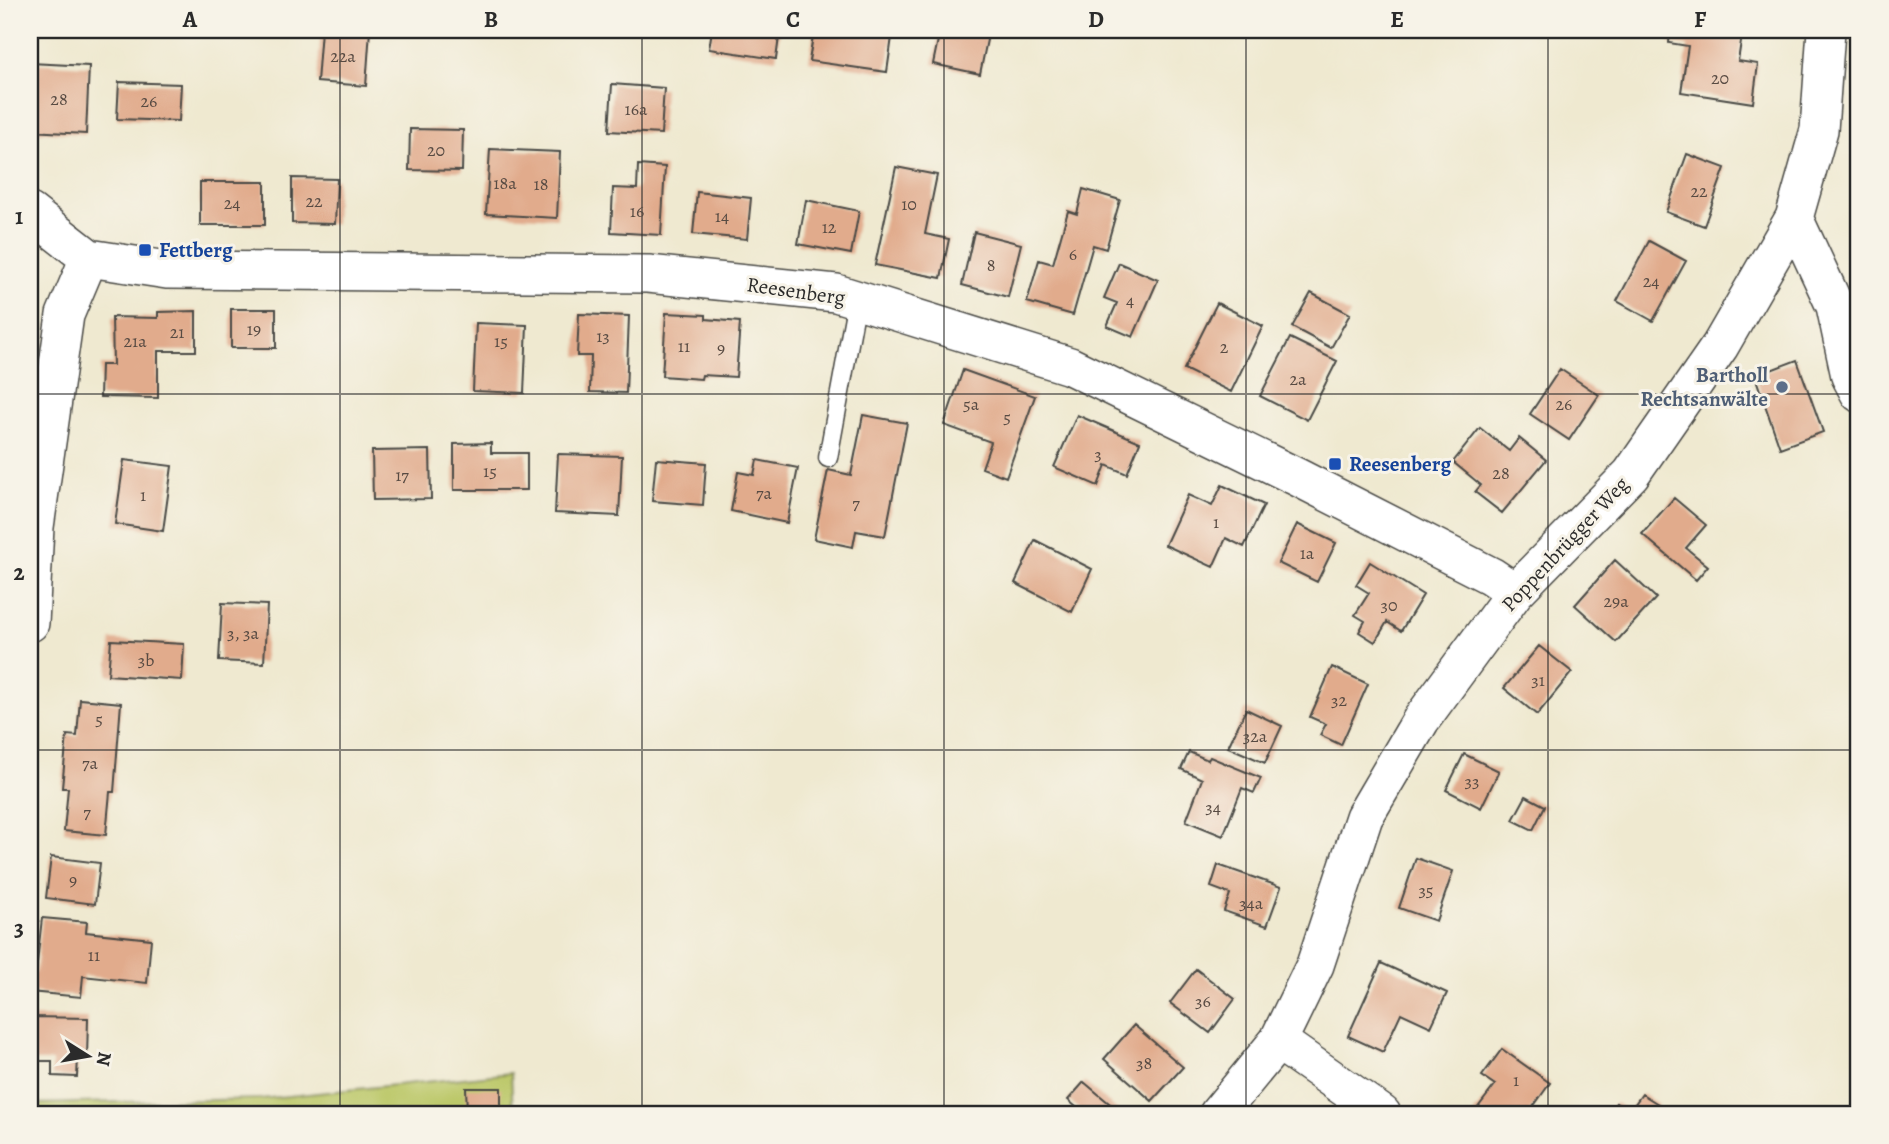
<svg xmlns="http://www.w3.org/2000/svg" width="1889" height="1144" viewBox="0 0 1889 1144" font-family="Alegreya,serif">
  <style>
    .green { fill: #bcc869; stroke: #747a4a; stroke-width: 2 }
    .building { fill: #e1ab8c }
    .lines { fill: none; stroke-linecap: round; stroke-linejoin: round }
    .service-casing { stroke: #484844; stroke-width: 21 }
    .minor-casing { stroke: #484844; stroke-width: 40 }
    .service { stroke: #fff; stroke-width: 18 }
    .minor { stroke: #fff; stroke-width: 37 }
    .grid { fill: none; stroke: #2b2b2b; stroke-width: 2; stroke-opacity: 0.55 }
    .transit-dot { fill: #1a4fb4; stroke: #f7f3e8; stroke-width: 2.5 }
    .service-dot { fill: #5c6f8a; stroke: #f7f3e8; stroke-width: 2.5 }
    .labels { text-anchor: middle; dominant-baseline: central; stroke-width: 6; stroke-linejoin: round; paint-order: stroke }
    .number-label { font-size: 18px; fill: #584b43 }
    .transit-label { font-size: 21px; font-weight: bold; fill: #164399; stroke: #f7f3e8; text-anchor: start }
    .street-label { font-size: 21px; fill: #2b2b2b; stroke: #f7f3e8 }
    .service-label { font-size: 21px; font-weight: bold; fill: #4e5e75; stroke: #f7f3e8; text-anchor: end }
    .neatline { fill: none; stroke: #2b2b2b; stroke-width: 2.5 }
    .grid-label { font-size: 23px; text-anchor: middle; font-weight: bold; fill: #2b2b2b }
  </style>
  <rect width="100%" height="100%" fill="#f7f3e8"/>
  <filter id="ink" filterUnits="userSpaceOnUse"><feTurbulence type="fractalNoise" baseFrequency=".0143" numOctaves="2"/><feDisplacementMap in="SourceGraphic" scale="14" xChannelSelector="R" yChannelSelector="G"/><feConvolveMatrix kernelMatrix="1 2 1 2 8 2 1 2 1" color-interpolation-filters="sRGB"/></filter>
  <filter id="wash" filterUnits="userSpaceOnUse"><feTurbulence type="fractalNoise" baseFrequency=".00686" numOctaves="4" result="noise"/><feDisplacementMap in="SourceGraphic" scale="28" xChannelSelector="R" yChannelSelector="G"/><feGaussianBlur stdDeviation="1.57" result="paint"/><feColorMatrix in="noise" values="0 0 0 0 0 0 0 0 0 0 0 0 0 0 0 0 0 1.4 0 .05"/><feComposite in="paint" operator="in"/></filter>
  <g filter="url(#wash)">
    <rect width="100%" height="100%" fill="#efe9d0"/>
    <path class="green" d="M511 1073 513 1114H30V1104L260 1099Z"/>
    <g id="blocks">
      <path class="building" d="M321 30H370L366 86 317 82Z
        M712 30H780L776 59 709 49Z
        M814 30H893L887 72 809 61Z
        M940 30H989L980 74 933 64Z
        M1670 30H1706L1742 35 1738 61 1758 64 1753 103 1681 92 1688 46 1669 43Z
        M30 63 89 66 86 134 30 131Z
        M119 82 181 84 179 121 117 119Z
        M612 84 664 88 661 134 609 131Z
        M410 129 463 130 462 171 409 170Z
        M490 149 560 152 557 218 486 214Z
        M1687 154 1725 168 1704 226 1666 212Z
        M638 165 665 167 661 235 611 232 613 188 637 189Z
        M896 167 937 175 925 234 949 239 941 278 875 265Z
        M292 178 337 179 335 224 292 223Z
        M200 182H265V225H200Z
        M1083 189 1120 200 1106 249 1093 245 1073 315 1027 302 1039 260 1053 264 1068 211 1077 214Z
        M697 192 751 198 747 239 693 234Z
        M806 200 859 211 851 254 798 244Z
        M974 232 1021 244 1008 297 962 285Z
        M1649 241 1686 261 1653 321 1617 301Z
        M1119 263 1158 280 1133 337 1107 326 1117 303 1104 298Z
        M1311 293 1350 314 1331 348 1292 327Z
        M1217 303 1263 326 1231 392 1184 369Z
        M231 309H276V348H231Z
        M196 311V351H158V398L100 397 101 365H113L112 317 158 318V312Z
        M666 313 706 315V319L740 322 736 377 702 375 701 379 662 376Z
        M579 314 629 316 626 393 590 392 591 356H577Z
        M476 323 527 325 524 393 473 391Z
        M1290 338 1337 361 1307 420 1260 396Z
        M1797 360 1823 432 1780 448 1755 376Z
        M1560 369 1599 395 1569 440 1530 414Z
        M963 370 1035 396 1006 477 982 468 991 442 944 425Z
        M863 415 907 423 885 536 856 531 853 547 814 539 828 470 851 475Z
        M1077 415 1140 442 1127 474 1106 465 1098 486 1054 467Z
        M1480 428 1509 451 1519 438 1546 460 1502 513 1475 492 1481 485 1453 462Z
        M491 443V453H527V490H454V444Z
        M430 450 431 499 373 500 372 451Z
        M558 454 622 456 619 516 555 513Z
        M656 459 706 463 703 505 652 501Z
        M124 460 172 466 163 531 115 524Z
        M757 460 798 468 787 523 731 511 738 472 754 475Z
        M1222 485 1264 505 1244 547 1226 538 1213 567 1165 545 1188 495 1212 506Z
        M1674 498 1706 525 1686 548 1708 566 1696 580 1642 534Z
        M1297 524 1336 543 1317 582 1278 563Z
        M1035 540 1092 569 1072 612 1015 583Z
        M1615 560 1656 598 1616 642 1575 605Z
        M1370 562 1423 595 1401 631 1387 622 1375 642 1359 632 1365 621 1355 615 1369 593 1356 585Z
        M222 603 267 605 264 663 219 661Z
        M111 640 184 644 182 680 108 675Z
        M1539 646 1572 672 1537 715 1504 688Z
        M1332 667 1368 684 1341 745 1320 735 1326 724 1310 717Z
        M80 699 121 703 114 792H110L106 835 64 831 68 788H62L67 735 77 736Z
        M1246 709 1282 726 1265 763 1228 747Z
        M1189 752 1208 760 1210 757 1261 778 1254 793 1242 788 1223 836 1186 821 1202 779 1181 769Z
        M1464 754 1499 771 1481 808 1446 790Z
        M1526 796 1545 806 1533 830 1513 820Z
        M51 857 100 863 95 904 46 898Z
        M1416 858 1453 871 1436 921 1399 908Z
        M1218 865 1281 887 1267 926 1224 911 1230 894 1211 887Z
        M42 918 87 922 86 932 151 939 147 983 83 976 81 997 30 992 31 972H36Z
        M1381 963 1447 993 1431 1027 1401 1013 1383 1052 1348 1036Z
        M1196 969 1235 999 1210 1033 1170 1003Z
        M32 1017 88 1018 87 1058H78L77 1077 52 1076V1061H32Z
        M1134 1025 1183 1067 1152 1101 1104 1059Z
        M1502 1049 1550 1083 1528 1114H1473L1495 1085 1482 1076Z
        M1084 1082 1122 1114H1084L1068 1100Z
        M466 1088H501V1114H401V1112L467 1111Z
        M1642 1094 1658 1104 1651 1114H1608L1616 1103 1629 1112Z"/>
    </g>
  </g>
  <g filter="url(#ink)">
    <use href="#blocks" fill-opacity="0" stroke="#484844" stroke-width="2"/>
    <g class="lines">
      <defs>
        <path id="service" d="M828 458 857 300"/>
        <path id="minor" d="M30 212 89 258 167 270 648 274 836 293 1070 366 1297 477 1491 576 1515 592
          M1794 218 1835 306 1850 376 1859 393
          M30 623 35 527 65 315 89 258
          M1278 1041 1382 1114
          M1218 1114 1278 1041 1315 965 1364 817 1421 720 1515 592 1631 474 1720 346 1794 218 1819 130 1826 30"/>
      </defs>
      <use href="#service" class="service-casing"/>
      <use href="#minor" class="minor-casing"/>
      <use href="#service" class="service"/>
      <use href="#minor" class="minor"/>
    </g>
  </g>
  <path class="grid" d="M340 30V1114M642 30V1114M944 30V1114M1246 30V1114M1548 30V1114M30 394H1859M30 750H1859"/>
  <g class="transit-dot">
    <rect x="138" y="243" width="14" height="14" rx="3.5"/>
    <rect x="1328" y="457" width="14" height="14" rx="3.5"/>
  </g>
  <circle class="service-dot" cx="1782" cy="387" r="7"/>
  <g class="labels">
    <g class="number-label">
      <text x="343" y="56">22a</text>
      <text x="1720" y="78">20</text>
      <text x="59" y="99">28</text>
      <text x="149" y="101">26</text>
      <text x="636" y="109">16a</text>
      <text x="436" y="150">20</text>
      <text x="505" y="183">18a</text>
      <text x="541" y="184">18</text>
      <text x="1699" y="191">22</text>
      <text x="314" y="201">22</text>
      <text x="232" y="203">24</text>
      <text x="909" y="204">10</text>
      <text x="637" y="211">16</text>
      <text x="722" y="216">14</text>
      <text x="829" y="227">12</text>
      <text x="1073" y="254">6</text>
      <text x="991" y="265">8</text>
      <text x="1651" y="281">24</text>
      <text x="1130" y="300">4</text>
      <text x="254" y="329">19</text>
      <text x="177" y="332">21</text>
      <text x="603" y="336">13</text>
      <text x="135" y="341">21a</text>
      <text x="501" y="341">15</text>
      <text x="684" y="346">11</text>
      <text x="1224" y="347">2</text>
      <text x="721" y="348">9</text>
      <text x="1298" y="379">2a</text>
      <text x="971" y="404">5a</text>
      <text x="1564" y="404">26</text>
      <text x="1007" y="417">5</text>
      <text x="1098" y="454">3</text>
      <text x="490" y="471">15</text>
      <text x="1501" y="473">28</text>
      <text x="402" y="475">17</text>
      <text x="764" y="493">7a</text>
      <text x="143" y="495">1</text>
      <text x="856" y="503">7</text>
      <text x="1216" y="522">1</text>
      <text x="1307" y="553">1a</text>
      <text x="1616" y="601">29a</text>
      <text x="1389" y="605">30</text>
      <text x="243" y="633">3, 3a</text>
      <text x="146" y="660">3b</text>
      <text x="1538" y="680">31</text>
      <text x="1339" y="700">32</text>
      <text x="99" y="719">5</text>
      <text x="1255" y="736">32a</text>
      <text x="90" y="763">7a</text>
      <text x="1472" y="781">33</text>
      <text x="1213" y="807">34</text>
      <text x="87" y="812">7</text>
      <text x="73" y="880">9</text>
      <text x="1426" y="890">35</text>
      <text x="1251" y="903">34a</text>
      <text x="94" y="955">11</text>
      <text x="1203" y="1001">36</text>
      <text x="1144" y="1063">38</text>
      <text x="1516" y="1080">1</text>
    </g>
    <g class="transit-label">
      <text x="159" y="250">Fettberg</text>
      <text x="1349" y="464">Reesenberg</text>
    </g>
    <g class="street-label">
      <text transform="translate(796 291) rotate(8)">Reesenberg</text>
      <text transform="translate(1565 544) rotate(-47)">Poppenbrügger Weg</text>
    </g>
    <g class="service-label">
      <text x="1768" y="375">Bartholl<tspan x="1768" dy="24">Rechtsanwälte</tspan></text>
    </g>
  </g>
  <rect width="1889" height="1144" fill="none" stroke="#f7f3e8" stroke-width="77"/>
  <g transform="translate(88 1056) rotate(101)" stroke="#f7f3e8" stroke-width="5" paint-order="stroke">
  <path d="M0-5L12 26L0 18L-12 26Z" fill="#2b2b2b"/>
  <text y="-10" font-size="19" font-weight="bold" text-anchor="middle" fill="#2b2b2b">N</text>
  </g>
  <rect x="38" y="38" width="1812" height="1068" class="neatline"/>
  <g class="grid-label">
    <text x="190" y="27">A</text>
    <text x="491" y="27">B</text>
    <text x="793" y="27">C</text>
    <text x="1096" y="27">D</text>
    <text x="1397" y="27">E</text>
    <text x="1700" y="27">F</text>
    <text x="19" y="224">1</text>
    <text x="19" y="580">2</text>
    <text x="19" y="936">3</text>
  </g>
</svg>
